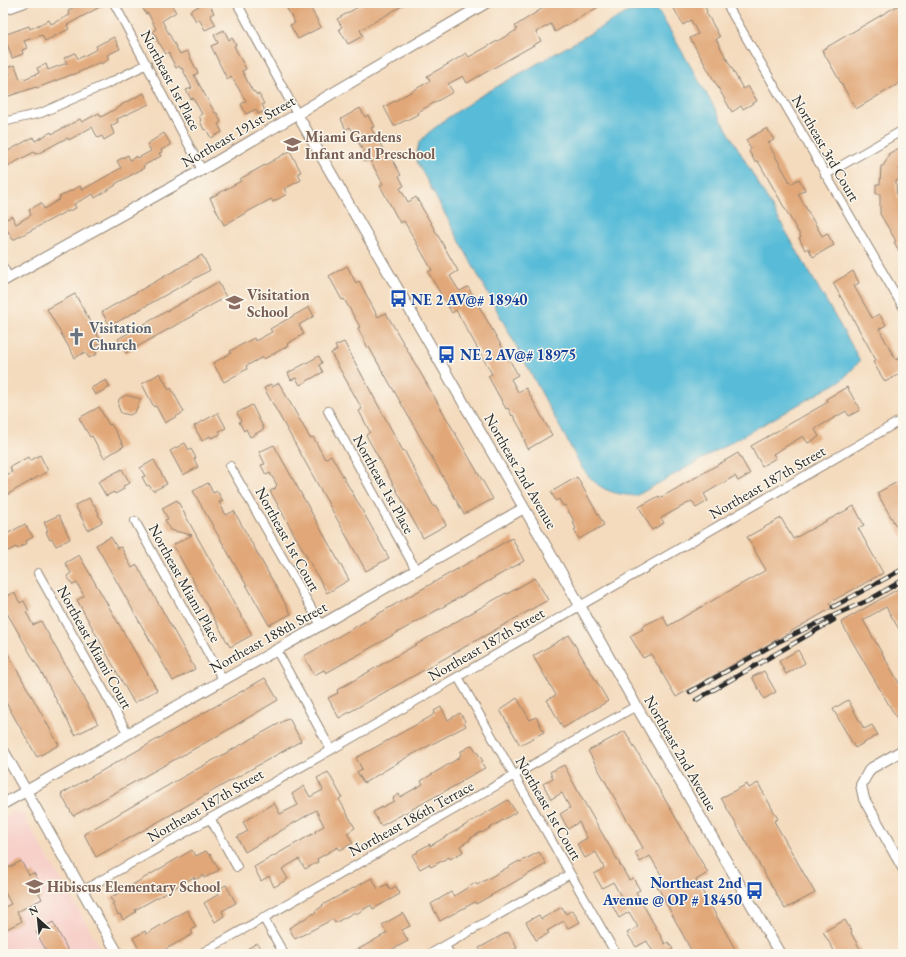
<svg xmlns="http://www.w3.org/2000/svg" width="906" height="957" viewBox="0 0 906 957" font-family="'EB Garamond',serif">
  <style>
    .built { fill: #f7d0ca }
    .water { fill: #59bcd8; stroke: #427482 }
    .building { fill: #e1a778 }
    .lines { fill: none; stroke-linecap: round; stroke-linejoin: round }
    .minor-casing { stroke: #908374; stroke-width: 10 }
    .tertiary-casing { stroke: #908374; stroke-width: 12 }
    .minor { stroke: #fff; stroke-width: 8 }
    .tertiary { stroke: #fff; stroke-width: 10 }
    .rail-casing { stroke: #2b2b2b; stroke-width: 4.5 }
    .rail { stroke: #fbf7ec; stroke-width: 3; stroke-dasharray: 9; stroke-linecap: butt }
    .labels { text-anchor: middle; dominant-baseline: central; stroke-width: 3; stroke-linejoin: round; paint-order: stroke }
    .street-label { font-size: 15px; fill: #2b2b2b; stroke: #fbf7ec }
    .education-label { font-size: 15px; font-weight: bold; fill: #785e54; stroke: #fbf7ec; text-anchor: start }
    .transit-label { font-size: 15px; font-weight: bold; fill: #164399; stroke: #fbf7ec; text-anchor: start }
    .worship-label { font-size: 15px; font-weight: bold; fill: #5b616d; stroke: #fbf7ec; text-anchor: start }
  </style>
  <rect width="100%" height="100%" fill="#fbf7ec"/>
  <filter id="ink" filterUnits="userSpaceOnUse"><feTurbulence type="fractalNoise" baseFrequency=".025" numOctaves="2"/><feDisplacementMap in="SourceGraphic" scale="8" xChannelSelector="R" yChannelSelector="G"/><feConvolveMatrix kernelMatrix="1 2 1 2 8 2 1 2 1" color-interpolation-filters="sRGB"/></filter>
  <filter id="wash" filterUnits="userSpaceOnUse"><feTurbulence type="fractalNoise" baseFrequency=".012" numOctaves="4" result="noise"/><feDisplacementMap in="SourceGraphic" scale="16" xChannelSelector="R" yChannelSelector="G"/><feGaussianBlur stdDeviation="0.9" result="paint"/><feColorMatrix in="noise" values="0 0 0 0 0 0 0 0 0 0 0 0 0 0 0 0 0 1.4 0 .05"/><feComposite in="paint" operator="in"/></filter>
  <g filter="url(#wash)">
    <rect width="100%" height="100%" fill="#f4dbbe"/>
    <path class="built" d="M15 811 22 813 104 954H3V818Z"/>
    <path class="water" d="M658 10 852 346 860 361 842 380 636 496C610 494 598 489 582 468L417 162V152L419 143 427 134 446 119 477 98 628 12Z"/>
    <g id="blocks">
      <path class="building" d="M80 3H107L67 25 69 29 45 41 42 35 24 41 27 48 22 50 23 54 12 58 4 35 29 26 30 29 49 20 51 24 70 15 68 11Z
        M140 3H170L176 12 162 21 180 54 187 51 198 73 194 75 215 113H217L221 122 218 124 222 132 211 138 206 129 204 130 200 121 201 120 199 116 202 114 193 98 191 99 186 90 192 88 182 68 181 69 179 66 176 68 168 52 166 54 160 44H159L153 31 156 29 148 13 146 14Z
        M204 3H209L214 13 210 15 216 25 205 30 199 19 196 21 190 11Z
        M284 3H305L308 8 310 7 321 27 298 39 290 25 295 23Z
        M365 3H407L360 30 363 36 348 44 339 29 342 27 337 19Z
        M551 3H555L557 6 562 3H605L555 32 551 24 536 32 541 41 467 83 463 76 448 84 453 92 418 112 419 114 394 126 384 107 430 81 427 76 452 62 466 53 469 57 517 30 515 26Z
        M671 3H703L707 11 706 12 720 37 716 39 743 89 748 86 757 101 743 109 741 106 732 112 690 38 698 34 691 20 683 25Z
        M902 3H903V81L856 109 822 50Z
        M224 30 229 40 232 38 236 45 234 46 246 69 242 71 253 92 254 91 257 95 259 94 264 104H262L265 111 258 114 256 109 246 114 241 104 246 101 231 76 227 79 211 46 218 43 214 35Z
        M114 37 120 49 107 55 109 59 101 64 100 62 73 75V74L37 88 36 87 3 98V76L10 74 8 67 15 65 20 79 24 78V79L39 73 37 68 46 64 48 70 67 63 64 58 75 53 78 59 97 49 96 46Z
        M144 93 149 104 117 119 118 122 111 126 114 134 104 140 102 136 98 138 92 127 69 140 68 138 63 140 39 153 35 154 34 152 6 167 3 161V141L8 151 33 137 35 141 51 132 52 134 80 119 82 122 99 113 101 117 121 106V105Z
        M360 108 365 117 368 115 374 127 371 128 387 156 389 154 401 175 399 176 404 186 400 188 408 202 416 197 458 271 450 276 458 289 460 291 468 287 518 375 511 379 518 392 526 388 552 435 528 449 524 440H525L522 434 523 433 513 415 512 416 508 408 506 409 488 376 492 374 456 310 452 313 428 272 432 270 404 221 400 223 384 193 380 186 383 184 370 160 365 162 360 154 364 152 350 127 346 130 341 119Z
        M767 128 774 140 768 143 791 184 799 179 805 190 798 194 822 236 827 233 834 245 813 257 808 248 805 250 799 238 801 237 758 161 755 162 749 151 751 149 746 140Z
        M164 133 171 145 161 150 162 152 159 153 161 156 143 166 144 168 115 184 116 185 95 198 93 194 74 204 76 208 67 212V211L13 240 8 231 3 234V221L12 216 16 224 31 215 29 210 41 203 44 209 60 199 59 197 80 186 82 190 121 168 117 161 128 155 130 160 137 156 138 158 151 151 147 144Z
        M903 146V167L899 169V180L896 181 897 199H899V209L903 217V258L894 242 896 241 880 214V194H876V184H880L881 166H883L889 156 888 154Z
        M290 151 301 172 298 173 301 180 284 189 287 194 273 202 271 199 224 225 210 198 241 181 240 179Z
        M202 255 210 270 110 326 102 312Z
        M347 266 356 283 359 281 378 317 386 313 493 499 464 514 385 375V376L369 347 368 348 358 328 360 327 344 299 342 300 329 276Z
        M853 271 859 283 854 286 872 318 879 314 886 325 879 329 896 360 903 356V372L885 382 873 362 876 360 833 283Z
        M218 282 226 297 126 353 118 339Z
        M75 294 102 343 93 347 97 354 89 358 85 352 75 358 47 309Z
        M309 307 314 316 299 325 304 334 287 344 288 346 264 359 263 357 246 366 247 369 224 382 213 363 231 353 230 351 254 338 255 341 272 332 270 329Z
        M344 342 403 451 404 450 434 507 436 506 446 525 423 538 366 435 370 432 359 411 362 409 331 353 337 350 335 346Z
        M319 356 322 363 319 365 323 372 300 385 296 378 291 380 288 373Z
        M160 373 169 390 171 388 184 412 165 423 156 406 154 407 142 384Z
        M106 380 110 387 95 395 91 388Z
        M279 383 310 438 313 437 325 459 331 455 389 558 366 571 264 388 271 384 272 387Z
        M847 387 860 410 849 416 846 411 815 429 819 437 808 443 803 436 773 454 776 458 762 466 751 446 828 402 826 399Z
        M126 395 141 399 135 412 130 415 121 413 118 406 119 399Z
        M252 405 264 429 250 437 246 429 244 431 239 422 241 421 237 413Z
        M99 407 109 425 111 424 124 446 104 458 92 436 90 437 79 418Z
        M218 413 226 428 219 431 221 434 211 438 210 436 202 441 194 426Z
        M185 443 189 450 191 449 196 458 194 459 198 467 183 475 170 451Z
        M274 445 349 580 327 593 270 491 276 488 275 487 277 485 270 473 266 475 261 465 265 464 259 452Z
        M738 453 750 474 738 481 735 476 704 494 708 501 696 508 692 501 661 518 664 523 652 530 639 507 659 496 660 498Z
        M40 455 48 471 3 497V477L12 472 10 467 28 457 30 461Z
        M154 460 167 484 153 491 149 485 147 486 142 477 145 476 140 468Z
        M122 469 130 483 123 486 124 489 115 494 114 492 106 496 98 482Z
        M577 477 604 525 579 539 574 530 576 529 573 522 574 521 565 505 563 506 559 499 556 501 551 492Z
        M899 481 903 488V538L877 493Z
        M208 483 213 493 217 491 223 501 219 502 226 515 234 511 291 614 269 625 193 491Z
        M89 498 93 505 94 504 99 514H98L102 522 88 530 75 505Z
        M177 500 195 533 252 635 230 647 173 545 192 535 170 530 165 520 168 519 162 508Z
        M854 506 864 525 858 528 883 573 829 603 832 608 676 697 651 654 643 658 630 636 643 629 641 627 663 616 668 626 766 570 747 537 781 518 793 539Z
        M59 515 70 539 56 546 52 539 50 540 46 532 48 531 44 522Z
        M25 524 33 537 26 541 27 543 17 549 16 547 8 551 3 541V536Z
        M111 537 117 548 121 547 132 568 137 565 195 669 173 681 96 545Z
        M512 538 524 561 326 673 324 670 314 675 304 656Z
        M79 555 157 690 134 703 77 600 84 596 77 583 73 585 67 576 71 573 65 563Z
        M535 578 548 600 339 718 328 698 338 693 337 690 506 593 507 594Z
        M898 589 903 598V636L886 607 863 620 903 690V729L841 622Z
        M14 592 20 603 24 601 29 611 26 612 33 625 41 621 98 724 75 735 45 679 3 606V598Z
        M569 635 608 701 563 728 547 700 556 695 533 656Z
        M3 645 59 745 37 757 5 701 3 702Z
        M798 650 805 663 786 674 779 661Z
        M764 671 776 692 764 699 752 677Z
        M265 678 278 700 219 735 73 816 61 794Z
        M517 698 530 720 536 717 544 732 520 745 500 710Z
        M848 700 864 729 872 725 878 735 855 748 833 709Z
        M441 707 448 720 460 713 465 721 464 722 466 726 404 759 364 783 357 772 362 769 356 758 430 717 435 713 434 711Z
        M289 718 301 741 96 857 84 834 174 782Z
        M625 731 708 873 696 880 738 954H693L655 882 663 878 650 856 640 862 635 853 643 848 588 751Z
        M472 745 483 761 481 762 485 768 461 781 462 782 458 784 381 826 373 812 394 801 393 798 399 794 400 797 423 784 421 781 459 758V757L461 755 460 752Z
        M564 765 580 795 629 880 633 878 640 890 636 892 665 944 668 942 673 949 670 951 671 954H654L647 941 636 947 627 933 638 927 629 912 619 918 611 903 622 898 613 882 602 888 594 874 604 868 596 852 585 858 577 844 587 838 579 822 568 829 560 814 570 808 562 793 551 799 543 784 553 778 550 772Z
        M328 772 342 797 339 799 355 828 347 833 353 843 340 850 338 847 317 859 318 862 305 869 299 859 282 869 288 879 274 887 269 876 261 881 254 867 316 832 315 831 324 826 316 810 245 852 237 837 248 831 243 822 274 803 280 814 298 805 292 794 304 786 310 797 323 790 317 778Z
        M758 783 778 819 774 821 815 893 785 909 721 798 747 784 749 788Z
        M508 800 516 812 482 833 481 832 469 839 470 840 460 846 463 852 450 859 449 857 431 867 429 864 420 869 412 855 418 852 417 851 430 844V846Z
        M192 850 196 856 206 851 209 855 210 854 219 870 204 878 203 875 195 880 194 877 135 910 136 912 123 920 120 914 118 915 112 904 114 903 110 898Z
        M539 852 546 864 476 904 475 902 440 921 431 904 451 892 454 896 475 883 477 885 519 861 520 862Z
        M21 861 29 875 34 873 39 882 35 885 42 899 17 912 22 921 3 931V908L11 904 3 889V871Z
        M372 878 378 889 387 884 390 890 396 886 400 894 373 909 371 905 356 914 355 912 335 923 333 919 295 939 289 928 316 912 315 911 323 906 322 905Z
        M226 885 236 903 222 911 224 916 215 922 204 903 219 894 217 890Z
        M562 907 566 914 572 910 580 922 568 928 564 921 547 931 549 933 536 940 526 922 539 915 541 919Z
        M187 910 196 927 191 930 193 934 157 954H142L133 938 145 931 146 934Z
        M403 913 410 926 402 930 408 941 391 950 393 954H350L387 933 382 925Z
        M845 920 852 932 851 933 863 954H836L823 932Z
        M53 922 70 954H48L36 932Z
        M508 932 517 948 513 950 515 954H483L479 948Z
        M257 943 263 954H250L247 949Z"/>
    </g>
  </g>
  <g filter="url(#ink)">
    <use href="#blocks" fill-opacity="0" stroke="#908374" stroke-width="1"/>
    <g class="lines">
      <defs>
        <path id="minor" d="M114 3 202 170
          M237 3 297 114
          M726 3 903 307
          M3 11 25 3
          M3 122 41 113 111 82 147 64
          M825 175 903 130
          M3 267 9 278
          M328 411 416 570
          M230 466 321 625
          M135 521 223 680
          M38 573 128 734
          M276 649 331 750
          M458 677 616 954
          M210 818 237 867
          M82 891 331 750 903 419
          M263 917 284 954
          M445 946 450 954
          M200 954 636 706
          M430 954 570 874"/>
        <path id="tertiary" d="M297 114 565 579 638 709 780 954
          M3 281 202 170 486 3
          M3 750 118 954
          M903 750 870 769 861 785 864 799 903 868
          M3 804 321 625 524 508"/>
      </defs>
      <use href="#minor" class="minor-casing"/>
      <use href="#tertiary" class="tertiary-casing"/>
      <use href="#minor" class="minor"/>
      <use href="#tertiary" class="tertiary"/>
      <defs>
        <path id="rail" d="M833 607 903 569
          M690 692 778 642 839 613 869 600 903 580
          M696 700 834 620"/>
      </defs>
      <use href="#rail" class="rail-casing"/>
      <use href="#rail" class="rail"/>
    </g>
  </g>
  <defs>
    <symbol id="school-bare" viewBox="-9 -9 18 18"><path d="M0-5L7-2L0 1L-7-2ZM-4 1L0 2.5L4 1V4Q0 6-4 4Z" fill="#8d6e63" stroke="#fbf7ec" stroke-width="2.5" paint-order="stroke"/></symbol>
    <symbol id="bus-bare" viewBox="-9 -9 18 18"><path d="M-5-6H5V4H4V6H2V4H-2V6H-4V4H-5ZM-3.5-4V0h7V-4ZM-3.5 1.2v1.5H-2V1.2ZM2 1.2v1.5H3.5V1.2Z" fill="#1a4fb4" stroke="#fbf7ec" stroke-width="2.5" paint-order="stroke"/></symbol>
    <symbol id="church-bare" viewBox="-9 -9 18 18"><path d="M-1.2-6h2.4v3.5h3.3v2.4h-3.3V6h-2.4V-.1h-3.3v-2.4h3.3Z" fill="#6b7280" stroke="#fbf7ec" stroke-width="2.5" paint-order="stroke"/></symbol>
  </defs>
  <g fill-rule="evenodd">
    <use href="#school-bare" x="280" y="132" width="25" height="25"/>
    <use href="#bus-bare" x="386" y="286" width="25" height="25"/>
    <use href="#school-bare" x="222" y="290" width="25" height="25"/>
    <use href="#church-bare" x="64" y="324" width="25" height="25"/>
    <use href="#bus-bare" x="434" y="342" width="25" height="25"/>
    <use href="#school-bare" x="22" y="874" width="25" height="25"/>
    <use href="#bus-bare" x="742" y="878" width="25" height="25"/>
  </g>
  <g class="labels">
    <g class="street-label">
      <text transform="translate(171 80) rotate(62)">Northeast 1st Place</text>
      <text transform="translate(238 131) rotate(-30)">Northeast 191st Street</text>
      <text transform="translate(826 148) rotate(60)">Northeast 3rd Court</text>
      <text transform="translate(521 471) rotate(60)">Northeast 2nd Avenue</text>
      <text transform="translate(767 482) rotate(-30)">Northeast 187th Street</text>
      <text transform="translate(384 484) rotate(61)">Northeast 1st Place</text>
      <text transform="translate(288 539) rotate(61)">Northeast 1st Court</text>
      <text transform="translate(185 583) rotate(61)">Northeast Miami Place</text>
      <text transform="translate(268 637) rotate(-29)">Northeast 188th Street</text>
      <text transform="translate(486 644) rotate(-30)">Northeast 187th Street</text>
      <text transform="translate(95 647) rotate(61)">Northeast Miami Court</text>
      <text transform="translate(681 753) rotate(60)">Northeast 2nd Avenue</text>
      <text transform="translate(205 805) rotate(-30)">Northeast 187th Street</text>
      <text transform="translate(549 808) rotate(60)">Northeast 1st Court</text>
      <text transform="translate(411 818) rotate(-29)">Northeast 186th Terrace</text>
    </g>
    <g class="education-label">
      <text x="305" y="136">Miami Gardens<tspan x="305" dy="17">Infant and Preschool</tspan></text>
      <text x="247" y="294">Visitation<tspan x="247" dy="17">School</tspan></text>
      <text x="47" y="886">Hibiscus Elementary School</text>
    </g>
    <g class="transit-label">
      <text x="411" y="299">NE 2 AV@# 18940</text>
      <text x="460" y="354">NE 2 AV@# 18975</text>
      <text x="742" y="882" text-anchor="end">Northeast 2nd<tspan x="742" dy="17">Avenue @ OP # 18450</tspan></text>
    </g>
    <g class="worship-label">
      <text x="89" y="327">Visitation<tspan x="89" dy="17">Church</tspan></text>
    </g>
  </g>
  <rect width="906" height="957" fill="none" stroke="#fbf7ec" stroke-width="16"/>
  <g transform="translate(38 919) rotate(333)" stroke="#fbf7ec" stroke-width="3" paint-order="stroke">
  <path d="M0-3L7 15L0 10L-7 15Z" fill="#2b2b2b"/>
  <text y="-6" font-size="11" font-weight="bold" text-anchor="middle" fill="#2b2b2b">N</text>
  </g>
</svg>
